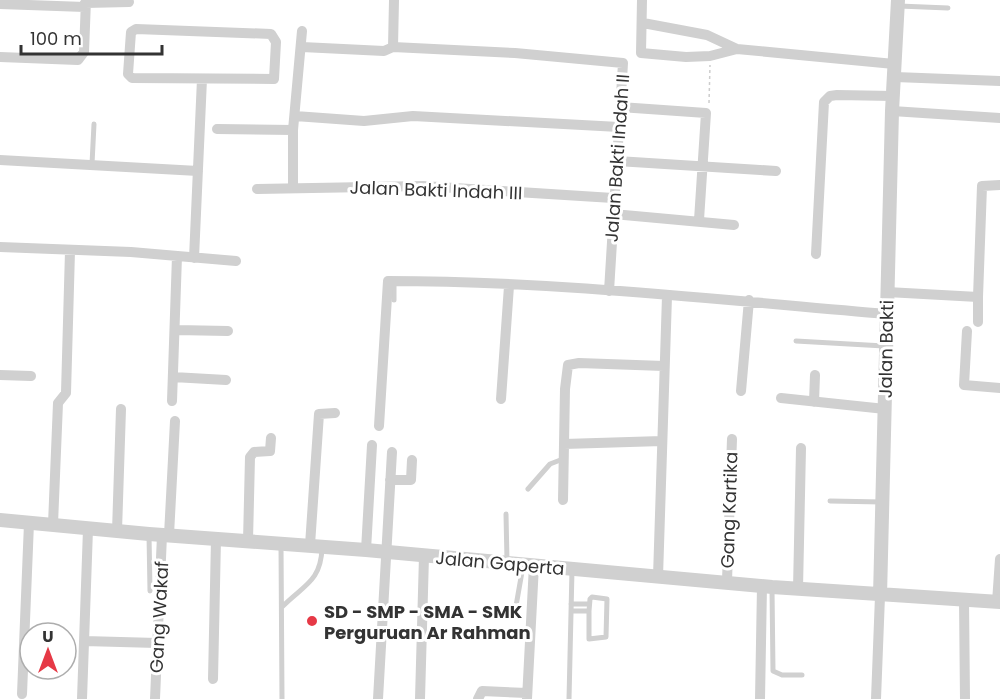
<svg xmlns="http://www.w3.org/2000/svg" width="1000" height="699" viewBox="0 0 1000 699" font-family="Poppins,sans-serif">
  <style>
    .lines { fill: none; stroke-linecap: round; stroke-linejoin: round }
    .path { stroke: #cdcdcd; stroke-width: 1.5; stroke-dasharray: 3 3; stroke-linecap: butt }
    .service { stroke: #d0d0d0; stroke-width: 5 }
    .minor { stroke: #d0d0d0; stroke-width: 10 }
    .tertiary { stroke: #d0d0d0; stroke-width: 14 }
    .poi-dot { fill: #e63946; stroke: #fff; stroke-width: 2 }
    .labels { text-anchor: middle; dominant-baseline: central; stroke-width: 6; stroke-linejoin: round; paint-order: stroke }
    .street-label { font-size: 18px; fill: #333; stroke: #fff }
    .poi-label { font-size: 18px; font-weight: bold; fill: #333; stroke: #fff; text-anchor: start }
  </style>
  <rect width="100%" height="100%" fill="#fff"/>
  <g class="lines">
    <path class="path" d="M709 103 710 65"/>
    <path class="service" d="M899 6 948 8
      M92 164 94 124
      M394 300V281
      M796 341 884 346
      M528 489 550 464 563 459
      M830 501 882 502
      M506 514 507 561
      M149 535 150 591
      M281 545 282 699
      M772 589 773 671 782 675H802
      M571 604H589
      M283 606C304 585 321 581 322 548
      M516 606 523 566
      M571 611H589V639L606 637 607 599 592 597 590 599 589 611
      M569 699 572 570"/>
    <path class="minor" d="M85 3 129 2
      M0 4 85 7
      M643 23 707 35 737 49
      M136 29 271 34 276 42 274 79 132 78 128 74 131 32Z
      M302 47 384 51 393 47 515 53 623 63
      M393 47 394 0
      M641 53 686 57 710 56 737 49 894 64
      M641 53 642 0
      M0 57 78 60 84 52 86 0
      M895 77 1000 81
      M620 107 706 113 699 220
      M892 111 1000 118
      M295 116 364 121 413 116 619 127
      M217 129 293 130
      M0 160 198 171
      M617 161 776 171
      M293 188V130L302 31
      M257 189 423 186 613 198
      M613 214 734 225
      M0 247 131 252 236 261
      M816 254 824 102 830 96 837 95 893 96
      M194 258 202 79
      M609 291 623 63
      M887 292 978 297 982 186 1000 185
      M978 297V322
      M176 330 228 331
      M967 331 964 385 1000 388
      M0 375 31 376
      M173 377 226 380
      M741 391 749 300
      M781 398 885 409
      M501 399 509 286
      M172 401 177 256
      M814 402 815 375
      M379 426 388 281C554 281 721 300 887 314
      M662 441 564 444 565 389 568 365 579 363 664 366
      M390 480H411L412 460
      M563 500 564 444
      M53 524 58 403 66 393 70 251
      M117 531 121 409
      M169 535 175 421
      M248 541 250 457 254 452 270 451 271 438
      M310 545 319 414 335 413
      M366 550 372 445
      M658 577 667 296
      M727 581 732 439
      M798 589 801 448
      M964 600 965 699
      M997 602 1000 559
      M84 641 157 643
      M213 679 216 539
      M22 694 29 523
      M82 699 88 529
      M155 699 162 535
      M378 699 392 452
      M420 699 424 556
      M478 699 482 691 527 693
      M527 699 534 565
      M760 699 762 586
      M876 699 880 596"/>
    <path class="tertiary" d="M0 520 149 534 366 550 772 587 1000 602
      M880 596 892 111 898 0"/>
  </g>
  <circle class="poi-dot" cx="312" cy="621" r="6"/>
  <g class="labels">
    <g class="street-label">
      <text transform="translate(617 158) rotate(-86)">Jalan Bakti Indah II</text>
      <text transform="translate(436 190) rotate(2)">Jalan Bakti Indah III</text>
      <text transform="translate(886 349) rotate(-89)">Jalan Bakti</text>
      <text transform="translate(729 510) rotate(-88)">Gang Kartika</text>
      <text transform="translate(500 563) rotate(5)">Jalan Gaperta</text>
      <text transform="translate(159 617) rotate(-87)">Gang Wakaf</text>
    </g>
    <g class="poi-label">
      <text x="324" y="611">SD - SMP - SMA - SMK<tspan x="324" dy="21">Perguruan Ar Rahman</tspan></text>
    </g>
  </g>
  <g transform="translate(48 651)"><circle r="28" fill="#ffffff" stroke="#adadad" stroke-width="1.5"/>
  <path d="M0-4.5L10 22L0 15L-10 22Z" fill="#e63946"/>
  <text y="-9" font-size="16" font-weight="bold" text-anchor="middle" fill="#333333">U</text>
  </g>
  <path d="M21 45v9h141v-9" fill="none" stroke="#333333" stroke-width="3"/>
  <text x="30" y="45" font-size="18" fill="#333333" stroke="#ffffff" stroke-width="4.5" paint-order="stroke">100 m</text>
</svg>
